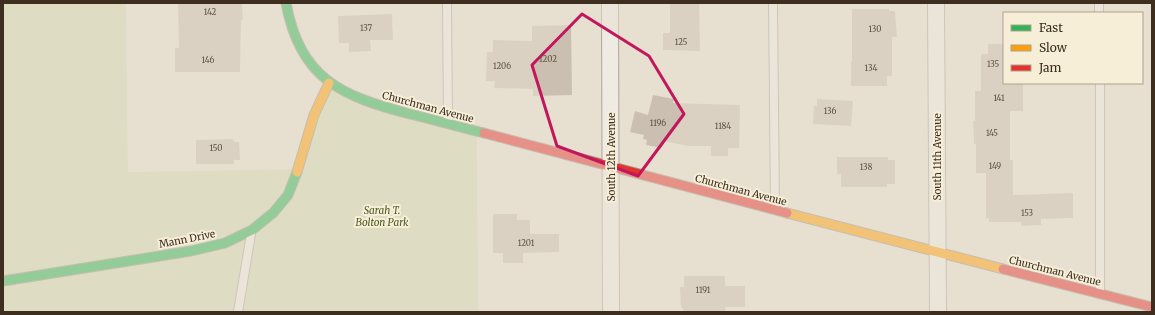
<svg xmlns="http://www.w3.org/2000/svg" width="1155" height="315" viewBox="0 0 1155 315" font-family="Merriweather,serif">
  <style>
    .green { fill: #d6d7b3 }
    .building { fill: #cbbfb2 }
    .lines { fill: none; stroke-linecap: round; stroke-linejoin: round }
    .lane-casing { stroke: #ada599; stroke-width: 10 }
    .street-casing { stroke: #ada599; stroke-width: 18 }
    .fast-casing { stroke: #9c958a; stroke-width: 11 }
    .slow-casing { stroke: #9c958a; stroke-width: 11 }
    .jam-casing { stroke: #9c958a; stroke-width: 11 }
    .lane { stroke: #efebe3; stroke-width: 8 }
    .street { stroke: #efebe3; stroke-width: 16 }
    .fast { stroke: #30b455; stroke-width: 9 }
    .slow { stroke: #ff9f0a; stroke-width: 9 }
    .jam { stroke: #e5322d; stroke-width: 9 }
    .marked { fill: none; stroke: #c2185b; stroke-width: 3; stroke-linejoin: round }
    .labels { text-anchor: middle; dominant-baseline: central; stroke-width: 4; stroke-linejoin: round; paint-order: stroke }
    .number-label { font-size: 8px; fill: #605244 }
    .street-label { font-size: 10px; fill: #3d2e20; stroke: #f7eed8 }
    .park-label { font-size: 10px; font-style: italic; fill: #4d5a26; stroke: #f7eed8 }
  </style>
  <rect width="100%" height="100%" fill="#e7e0d1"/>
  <path class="green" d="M3 3H126L128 172 297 169 329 83 477 132 478 312H3Z"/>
  <path class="building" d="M178 3H242L243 20H241L240 72H175V48H179Z
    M670 3H699L700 51 663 50V33H670Z
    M852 9H889V11H895L897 37H892V76H887V86H851V62H852Z
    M392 14 393 40H370L371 51 349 52V43H339L338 16Z
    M571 25 572 95 533 96V89L494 88 495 81H486L487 52H493V40L532 41V26Z
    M988 44H1004V83H1023V111H1010V160H1013V195L1073 193V218L1041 219V225L1021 226V222H989V218L986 219V173H976V144H974L973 121H975V91H981V54H988Z
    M653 95 674 99 673 103 740 105 739 148H728V156H711V146H688L664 141 662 148 646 145 647 140 643 139 644 135 630 132 635 111 648 115Z
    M817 99 853 101 851 126 813 124 814 106H817Z
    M233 139 234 142H239L240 160H234V164H196V140Z
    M837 157H888V160H895V184H887V187H841V174H837Z
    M493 214H517V220H530V234H559V252L523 253V263H503V253H493Z
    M684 276H725V286H745V307H725L726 312H683V308H681L680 287H684Z"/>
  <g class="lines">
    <defs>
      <path id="lane" d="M447 3 448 123
        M773 3 775 209
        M1099 3V13
        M1100 83V293
        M238 312 251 234"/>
      <path id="street" d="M610 3 611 312
        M936 3 938 312"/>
      <path id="fast" d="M286 3C300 79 341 96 410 114 435 120 459 127 484 133
        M3 281 191 251 225 243 252 230 273 213 288 195 297 172"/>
      <path id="slow" d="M297 172 314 115 329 83
        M787 213 1003 269"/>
      <path id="jam" d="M484 133 787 213
        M1003 269 1152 307"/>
    </defs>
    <use href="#lane" class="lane-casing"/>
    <use href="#street" class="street-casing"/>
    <use href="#fast" class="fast-casing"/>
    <use href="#slow" class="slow-casing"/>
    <use href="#jam" class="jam-casing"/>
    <use href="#lane" class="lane"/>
    <use href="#street" class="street"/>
    <use href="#fast" class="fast"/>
    <use href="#slow" class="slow"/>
    <use href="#jam" class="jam"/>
  </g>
  <path d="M0 0H1155V315H0ZM582 14 649 56 684 114 638 176 557 146 532 65Z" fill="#e7e0d1" fill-opacity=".55" fill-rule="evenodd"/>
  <path class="marked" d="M582 14 649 56 684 114 638 176 557 146 532 65Z"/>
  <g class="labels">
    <g class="number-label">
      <text x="210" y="12">142</text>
      <text x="366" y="28">137</text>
      <text x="875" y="29">130</text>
      <text x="681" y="42">125</text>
      <text x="548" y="59">1202</text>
      <text x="208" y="60">146</text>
      <text x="993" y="64">135</text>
      <text x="502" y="66">1206</text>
      <text x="871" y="68">134</text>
      <text x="999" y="98">141</text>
      <text x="830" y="111">136</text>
      <text x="658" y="123">1196</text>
      <text x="723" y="126">1184</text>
      <text x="992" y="133">145</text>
      <text x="216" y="148">150</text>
      <text x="995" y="166">149</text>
      <text x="866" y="167">138</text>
      <text x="1027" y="213">153</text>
      <text x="526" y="243">1201</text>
      <text x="703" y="290">1191</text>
    </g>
    <g class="street-label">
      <text transform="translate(428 107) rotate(15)">Churchman Avenue</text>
      <text transform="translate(611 157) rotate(-90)">South 12th Avenue</text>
      <text transform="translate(937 157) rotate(-90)">South 11th Avenue</text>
      <text transform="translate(741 190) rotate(15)">Churchman Avenue</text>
      <text transform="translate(187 239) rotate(-11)">Mann Drive</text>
      <text transform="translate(1055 271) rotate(14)">Churchman Avenue</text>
    </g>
    <g class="park-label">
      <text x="382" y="210">Sarah T.<tspan x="382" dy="12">Bolton Park</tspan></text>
    </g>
  </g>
  <rect width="1155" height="315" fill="none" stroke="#3d2e20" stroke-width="8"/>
  <rect x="1003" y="12" width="140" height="72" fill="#f7eed8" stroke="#ada18e"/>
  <rect x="1011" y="25" width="20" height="6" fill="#30b455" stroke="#ada18e"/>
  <text x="1039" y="32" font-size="12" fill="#3d2e20">Fast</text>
  <rect x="1011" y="45" width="20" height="6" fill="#ff9f0a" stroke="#ada18e"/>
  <text x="1039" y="52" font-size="12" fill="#3d2e20">Slow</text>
  <rect x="1011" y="65" width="20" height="6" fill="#e5322d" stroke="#ada18e"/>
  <text x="1039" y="72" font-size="12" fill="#3d2e20">Jam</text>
</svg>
